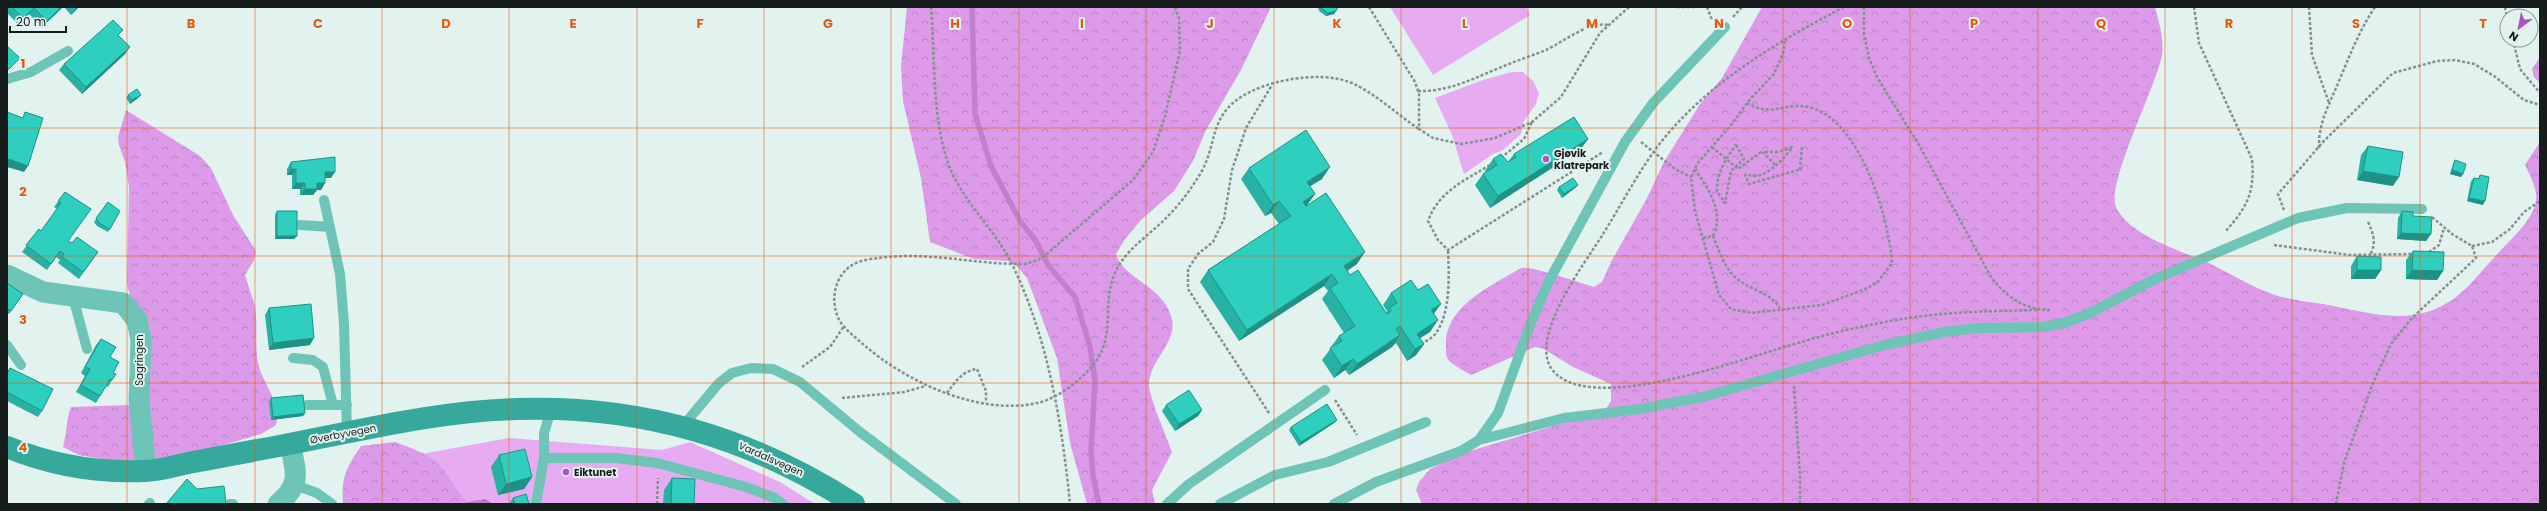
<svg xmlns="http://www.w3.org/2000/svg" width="2547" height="511" viewBox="0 0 2547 511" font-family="Poppins,sans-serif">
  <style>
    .green { fill: #e7abf2 }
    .forest { fill: url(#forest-crowns) }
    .water { fill: url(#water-ripples) }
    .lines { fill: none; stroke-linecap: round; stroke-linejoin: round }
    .stream { stroke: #c180cc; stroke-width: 5.5 }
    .path { stroke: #85918f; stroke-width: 2.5; stroke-dasharray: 3 2; stroke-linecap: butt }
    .lane { stroke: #6fc4b8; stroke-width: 10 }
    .street { stroke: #6fc4b8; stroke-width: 21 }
    .secondary { stroke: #36a99c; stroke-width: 22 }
    .wall { fill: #28b2a4 }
    .shaded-wall { fill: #209186 }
    .building { fill: #2ecfbf; stroke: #209186 }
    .grid { fill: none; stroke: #e8590c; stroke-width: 1; stroke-opacity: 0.55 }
    .poi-dot { fill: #ad52be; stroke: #e1f2ef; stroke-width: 1.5 }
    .labels { text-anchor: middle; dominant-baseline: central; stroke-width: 4; stroke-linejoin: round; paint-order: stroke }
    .poi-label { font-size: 10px; font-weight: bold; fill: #161c1b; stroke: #e1f2ef; text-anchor: start }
    .street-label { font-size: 10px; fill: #161c1b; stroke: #e1f2ef }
    .grid-label { font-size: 13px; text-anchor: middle; font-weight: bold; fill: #e8590c; stroke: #e1f2ef; stroke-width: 4; stroke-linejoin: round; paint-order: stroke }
  </style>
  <defs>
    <pattern id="forest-crowns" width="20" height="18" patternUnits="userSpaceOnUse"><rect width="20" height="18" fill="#dc9ae8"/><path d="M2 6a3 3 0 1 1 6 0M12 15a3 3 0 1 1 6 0" fill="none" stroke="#bc84c6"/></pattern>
    <pattern id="water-ripples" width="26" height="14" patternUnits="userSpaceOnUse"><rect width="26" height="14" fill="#c180cc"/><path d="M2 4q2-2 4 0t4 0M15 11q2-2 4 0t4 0" fill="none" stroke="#9c68a5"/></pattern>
  </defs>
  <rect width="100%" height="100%" fill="#e1f2ef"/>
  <path class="green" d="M1390 7H1526L1530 15 1433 75Z
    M1512 72H1523L1533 81 1539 93 1536 104 1524 121 1521 134 1503 150 1493 154 1464 174 1452 135 1435 98 1483 80Z
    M509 438 662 450 690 442 780 482 815 504H376L372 463Z"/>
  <path class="forest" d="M907 7H1271L1241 70 1206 130 1193 161 1174 191 1141 220 1125 239 1116 254C1123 279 1162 285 1171 316 1180 342 1148 360 1149 386 1150 399 1167 438 1172 452L1152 490 1155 504H1087L1070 443 1057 358 1027 278 1016 265 1008 261 974 259 930 242 921 178 903 101 901 66Z
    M1762 7H2155C2159 23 2164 38 2162 55 2156 87 2106 184 2116 207 2130 237 2183 251 2211 264 2233 275 2255 289 2278 296 2292 300 2308 302 2323 304 2357 310 2396 323 2430 311 2463 300 2479 272 2502 249 2515 235 2539 214 2536 193 2534 183 2529 173 2525 165L2540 142V504H1422L1416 490 1419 482 1430 469 1460 454 1560 424 1602 415 1611 401V384L1573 367 1544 349 1535 347 1471 375C1465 371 1456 367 1450 362 1445 357 1446 350 1446 344 1446 305 1493 285 1521 268 1533 266 1579 283 1594 287L1602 282 1611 262 1646 200 1664 162 1700 104 1722 78Z
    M2540 57V83L2534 77 2532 69Z
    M126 110 200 156 211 168 233 215 256 251 254 260 245 275C248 285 252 296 255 307 259 330 252 355 263 377 270 393 280 406 276 425L261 434 172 460 113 461 79 455 63 447C67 434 66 419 71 407L130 405 138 333 127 283 129 187 125 162 119 145 118 137Z
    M395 442C410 448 431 454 441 467 450 478 457 491 467 502L466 504H343C341 477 346 468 361 446Z"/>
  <path class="water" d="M485 499 493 504H466L467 502Z"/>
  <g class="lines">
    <path class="stream" d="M972 7 975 114 991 166 1020 221 1036 241 1048 265 1075 297 1090 347 1095 381 1091 450 1093 476 1099 504"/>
    <path class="path" d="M931 7C935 56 932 110 946 157 958 198 994 227 1012 264 1048 338 1062 423 1070 504
      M1175 7 1179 19 1180 51 1165 116 1153 152 1133 180 1042 258 1026 264C976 265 930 251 879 258 871 259 861 260 854 264 833 275 829 304 841 323 847 331 856 338 864 345 907 382 979 416 1037 403 1057 399 1081 380 1093 365 1116 338 1102 305 1114 275 1124 250 1149 236 1167 217 1176 208 1186 196 1193 185 1198 178 1203 170 1206 162 1214 143 1213 126 1227 109 1250 81 1321 68 1354 84 1377 95 1398 115 1419 129
      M1369 7 1415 82 1419 94V129L1433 138 1461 144 1495 138 1532 122 1561 97 1600 33 1629 7
      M1677 7H1694
      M1707 7 1712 20
      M1844 7C1777 42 1709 82 1661 142 1639 170 1622 204 1603 234 1585 263 1530 335 1551 368 1584 418 1742 359 1788 346 1820 336 1852 328 1885 322 1935 312 1987 311 2038 310
      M1864 7V34L1869 58 1877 77 1919 145 1991 277C2006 297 2025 310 2050 310
      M2194 7 2199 43 2252 159C2255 193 2247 207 2225 232
      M2309 7 2312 55 2329 103
      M2505 7 2507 17
      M1733 17 1742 7
      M2513 40 2520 69 2540 93
      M1418 91C1451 92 1478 76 1509 64 1521 59 1534 55 1546 50 1563 42 1589 21 1608 25
      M1747 103C1771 118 1784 102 1808 107 1860 118 1889 218 1892 263L1877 283 1863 290 1822 305 1751 313 1731 309 1719 295 1695 211 1691 177 1697 164 1731 125 1751 98 1774 74 1783 54 1785 41
      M1641 142 1675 169 1691 177
      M1736 145 1744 159 1731 171 1725 203 1717 191C1717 172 1725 160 1736 145Z
      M1712 147 1738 169 1762 151 1775 165
      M2319 148C2318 123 2330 103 2339 81 2350 55 2359 31 2375 7
      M1765 152H1779L1792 147C1787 157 1766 177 1754 176 1750 176 1749 174 1745 175L1749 184 1802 169
      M1501 158 1524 139 1532 122
      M1490 165C1464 181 1439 191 1428 221L1438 240 1448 250 1603 152
      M1695 169C1708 189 1725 212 1713 236L1703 238
      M1800 170 1802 147
      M2284 210 2278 194 2323 142 2393 73 2437 61 2455 60 2474 64 2494 76 2524 100 2540 105
      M2368 222C2373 233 2377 243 2370 255
      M1713 236C1719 250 1724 267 1735 277 1749 290 1770 292 1780 308
      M2274 245 2350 255 2414 254
      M2472 246 2492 242 2510 229 2524 212 2540 201
      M2429 252 2439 245 2444 228
      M1421 344C1426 341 1433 338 1436 333 1451 312 1449 274 1448 250
      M802 367 830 347 844 326
      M1794 386 1800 475V504
      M947 393C955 382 962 371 977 369L986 391V403
      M842 398 904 392 926 386
      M1335 400 1357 435
      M1269 413 1188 289V269L1198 254 1213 242 1224 219 1232 170 1246 128 1272 85
      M657 504 658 478
      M2336 504 2344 463 2373 383 2391 344 2412 318 2476 258 2472 246 2452 234 2432 217"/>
    <path class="lane" d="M7 79 31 72 68 51
      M324 200 340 274 344 324 347 433
      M300 225 330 227
      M73 297 87 349
      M7 345 21 365
      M293 358 313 360 323 367 333 405H347
      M307 405H333
      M551 410 544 433V458H616L657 463 746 487 775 498 783 504
      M682 427 719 383 732 373 751 368 773 369 800 382 860 432 956 504
      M1479 440 1498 413 1532 320 1549 281 1625 142 1653 103 1725 27
      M295 485 317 493 332 504
      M149 504 150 503
      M230 504H233
      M536 504 544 458
      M1167 504 1189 484 1325 390
      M1220 504 1275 475 1328 462 1426 422
      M1334 504 1376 482 1461 451 1479 440 1564 418 1640 409 1703 397 1881 346 1944 332 1980 328 2044 327 2067 322 2090 313 2157 278 2298 218 2347 208 2422 209"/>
    <path class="street" d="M7 275 43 292 123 303 137 320 141 340 139 400 146 471
      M278 504C302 484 296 472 290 444"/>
    <path class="secondary" d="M7 447C51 465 97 473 144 471 159 471 174 466 188 463 216 458 245 452 274 447 354 432 436 411 517 409 641 405 750 437 854 504"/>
  </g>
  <path class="wall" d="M7 7H63L42 27 29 14 19 25 7 13Z
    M64 7H79L71 15Z
    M1318 7H1338L1334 14 1326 16 1319 11Z
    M119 36 125 54 82 94 59 70 64 64Z
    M128 95 138 98 130 104 126 98Z
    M1588 139 1580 150 1490 208 1475 185 1483 174 1486 172 1485 171 1493 159 1508 162 1514 154Z
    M2368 146 2393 186 2357 180 2361 155Z
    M2455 160 2461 177 2450 174 2453 164Z
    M291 162 331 178H325V183L321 190H317L313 195H300V189H292V175H287V169Z
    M1249 168 1322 179 1310 186 1315 194 1307 205 1357 264 1347 271 1350 275 1386 313 1387 311 1383 305 1391 293 1434 314 1430 332 1420 338 1424 344 1416 355 1407 361 1396 343 1392 347 1349 375 1345 370 1334 378 1322 360 1331 348V347L1339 336 1344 333 1322 299 1328 291 1324 286 1239 341 1200 282 1208 270 1279 224 1271 213 1265 216 1241 179Z
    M2480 175 2483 205 2467 201 2471 181 2474 178 2478 179Z
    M1578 185 1575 188 1562 198 1557 190 1559 187Z
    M65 192 68 241 72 243 98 252 79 279 58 263 60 260 56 257 47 270 22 252 39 229 41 231 57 209 54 207Z
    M108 202 110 229 108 232 97 226 94 222Z
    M277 211 294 239H275V215Z
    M2402 211 2413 216 2431 234 2426 241 2397 239 2398 218Z
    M2413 251 2443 271 2437 280 2406 279V260Z
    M2357 256 2381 270 2375 279H2351V266Z
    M7 283 23 294 9 314 7 313Z
    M269 308 310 345 269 350 265 315Z
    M101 339 110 357 113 373 112 380 108 387 106 386 96 403 76 392 85 376 81 373 96 345Z
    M10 368 42 411 38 417 7 401V373Z
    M271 398 305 413 303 416 271 420 269 402Z
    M1166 405 1202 410 1198 416 1175 431 1162 411Z
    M1337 420 1334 423 1299 446 1289 430 1291 427Z
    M499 455 532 477 524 489 498 495 491 467Z
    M672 478 694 504H663L664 490Z
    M513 498 529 504H509Z"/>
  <path class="shaded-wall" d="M61 7H63L42 27 47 21Z
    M77 7H79L71 15 76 8Z
    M34 8 29 14 19 25 23 18Z
    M1336 11 1334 14 1326 16 1328 13Z
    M130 47 125 54 82 94 86 87Z
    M141 95 138 98 130 104 132 100Z
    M1588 139 1580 150 1490 208 1498 196Z
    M9 159 28 166 24 172 7 167V163Z
    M1330 167 1322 179 1299 193 1307 182Z
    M291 169H296L292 175H287Z
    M2452 170 2463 174 2461 177 2450 174Z
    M2363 171 2399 177 2393 186 2357 180Z
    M325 172H335L331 178H321Z
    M296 183H305L300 189H292Z
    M317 183H325L321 190H317L313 195H300L305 189Z
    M1578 185 1575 188 1562 198 1564 194Z
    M1315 194 1307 205 1295 213 1303 202Z
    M2469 198 2485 201 2483 205 2467 201Z
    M1279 201 1271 213 1265 216 1273 205Z
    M2401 233 2431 234 2426 241 2397 239Z
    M277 236H297L294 239H275Z
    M1365 252 1357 264 1336 278 1344 266Z
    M2357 270H2381L2375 279H2351Z
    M2412 270 2443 271 2437 280 2406 279Z
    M1332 274 1324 286 1239 341 1247 330Z
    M1441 304 1433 315 1431 310Z
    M1438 320 1430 332 1412 343 1417 334Z
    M1400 335 1392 347 1349 375 1357 364Z
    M314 338 310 345 269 350 273 343Z
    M1424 344 1416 355 1407 361 1415 349Z
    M1353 359 1345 370 1334 378 1342 366Z
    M1202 410 1198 416 1175 431 1179 424Z
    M305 413 303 416 271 420 273 417Z
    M1337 420 1334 423 1299 446 1301 442Z
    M532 477 524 489 498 495 506 484Z"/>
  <path class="building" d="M12 7H61L47 21 34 8 23 18Z
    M1321 7H1338L1336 11 1328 13 1321 8Z
    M113 20 123 30 118 35 130 47 86 87 64 64Z
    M7 46 20 58 7 71Z
    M137 89 141 95 132 100 128 95Z
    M7 112 23 118 25 112 43 118 28 166 9 159 7 166Z
    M1574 117 1588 139 1498 196 1483 174 1497 165 1493 159 1501 154 1508 162 1516 157 1514 154Z
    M1306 130 1330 167 1307 182 1315 194 1303 202 1306 206 1326 193 1365 252 1344 266 1350 275 1358 270 1387 314 1391 311 1389 308 1397 303 1391 293 1411 280 1418 290 1428 284 1441 304 1431 310 1438 320 1417 334 1424 344 1415 349 1400 326 1396 329 1400 335 1357 364 1353 359 1342 366 1330 348 1342 341 1339 336 1355 326 1330 288 1338 283 1332 274 1247 330 1208 270 1291 216 1279 201 1273 205 1249 168Z
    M2368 146 2403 152 2399 177 2363 171Z
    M335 157V172H325V183H317V189H305V183H296V169H291V162Z
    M2455 160 2466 164 2463 174 2452 170Z
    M2480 175 2489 177 2485 201 2469 198 2474 178 2479 179Z
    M1573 178 1578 185 1564 194 1559 187Z
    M65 192 91 209 68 241 72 243 77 237 98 252 83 272 62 257 64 254 60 251 51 264 26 245 39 229 41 231 61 203 58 201Z
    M108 202 120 211 110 229 99 223 96 218Z
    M277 211H297V236H277Z
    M2402 211 2413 212V216L2432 217 2431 234 2401 233Z
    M2413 251 2444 252 2443 271 2412 270Z
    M2357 256 2381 257V270H2357Z
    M7 283 23 294 11 311 7 308Z
    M311 304 314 338 273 343 269 308Z
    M101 339 116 347 110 357 119 362 113 373 116 374 112 380 110 379 100 396 81 385 90 369 85 367Z
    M10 368 53 389 42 411 7 392V374Z
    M1189 390 1202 410 1179 424 1166 405Z
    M303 395 305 413 273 417 271 398Z
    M1327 404 1337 420 1301 442 1291 427Z
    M525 449 532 477 506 484 499 455Z
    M672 478 695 479 694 504H671Z
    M187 479 197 489 224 486 226 504H166Z
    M526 494 529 504H515L513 498Z"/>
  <path class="grid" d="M127 7V504M255 7V504M382 7V504M509 7V504M637 7V504M764 7V504M891 7V504M1019 7V504M1146 7V504M1274 7V504M1401 7V504M1528 7V504M1656 7V504M1783 7V504M1910 7V504M2038 7V504M2165 7V504M2292 7V504M2420 7V504M7 128H2540M7 256H2540M7 383H2540"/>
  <g class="poi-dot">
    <circle cx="1546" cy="159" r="4"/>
    <circle cx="566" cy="472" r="4"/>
  </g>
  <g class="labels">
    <g class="poi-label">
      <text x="1554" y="153">Gjøvik<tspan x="1554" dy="12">Klatrepark</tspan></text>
      <text x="574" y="472">Eiktunet</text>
    </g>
    <g class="street-label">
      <text transform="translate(139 360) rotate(-90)">Sagringen</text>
      <text transform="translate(343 434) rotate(-11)">Øverbyvegen</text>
      <text transform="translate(771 459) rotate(24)">Vardalsvegen</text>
    </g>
  </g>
  <g class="grid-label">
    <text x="191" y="28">B</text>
    <text x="318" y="28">C</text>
    <text x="446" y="28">D</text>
    <text x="573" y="28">E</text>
    <text x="700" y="28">F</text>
    <text x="828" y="28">G</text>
    <text x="955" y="28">H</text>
    <text x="1082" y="28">I</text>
    <text x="1210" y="28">J</text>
    <text x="1337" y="28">K</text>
    <text x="1465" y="28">L</text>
    <text x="1592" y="28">M</text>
    <text x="1719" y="28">N</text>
    <text x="1847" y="28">O</text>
    <text x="1974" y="28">P</text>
    <text x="2101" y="28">Q</text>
    <text x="2229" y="28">R</text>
    <text x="2356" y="28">S</text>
    <text x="2483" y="28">T</text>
    <text x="23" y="68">1</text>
    <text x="23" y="196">2</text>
    <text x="23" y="324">3</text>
    <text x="23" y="452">4</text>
  </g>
  <rect width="2547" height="511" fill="none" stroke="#161c1b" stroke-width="16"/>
  <g transform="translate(2519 28) rotate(212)"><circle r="19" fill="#e1f2ef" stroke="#909c9a"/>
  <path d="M0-3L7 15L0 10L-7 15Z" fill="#ad52be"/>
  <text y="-6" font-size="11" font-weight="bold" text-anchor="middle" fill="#161c1b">N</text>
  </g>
  <path d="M10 26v6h56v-6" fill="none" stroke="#161c1b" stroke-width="2"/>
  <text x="16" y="26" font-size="12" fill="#161c1b" stroke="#e1f2ef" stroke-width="3" paint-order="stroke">20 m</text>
</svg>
